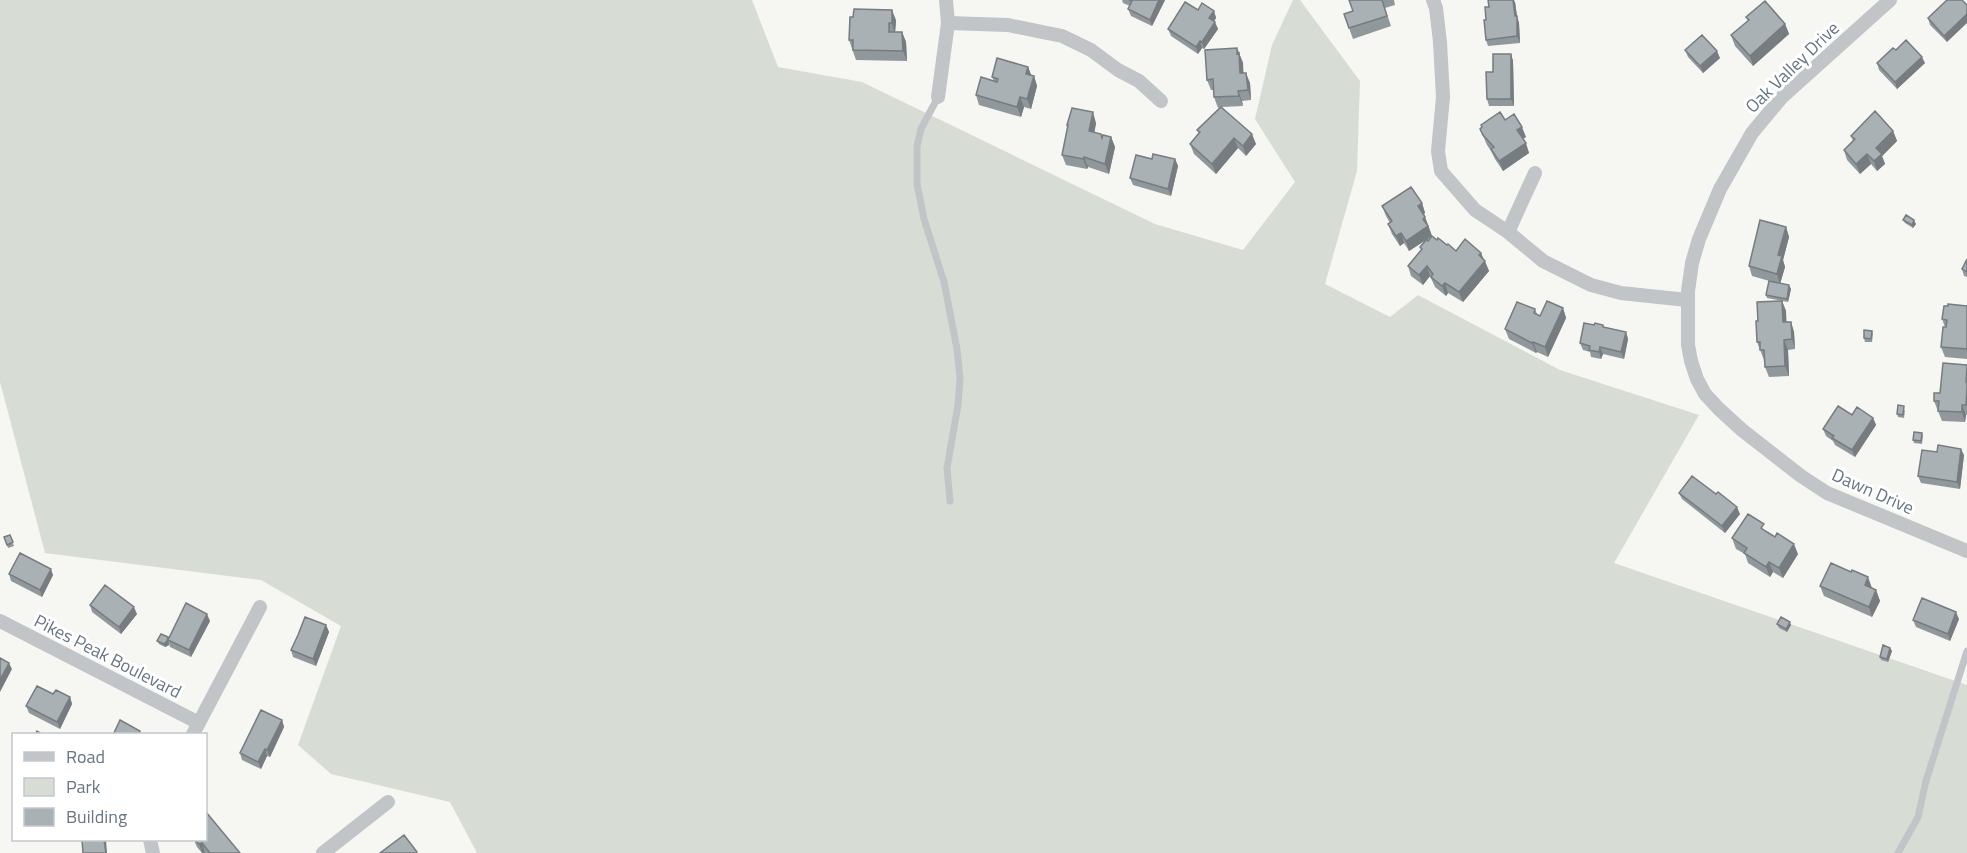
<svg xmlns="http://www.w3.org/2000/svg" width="1967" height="853" viewBox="0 0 1967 853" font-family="'Titillium Web',sans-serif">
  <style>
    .green { fill: #d7ddd4 }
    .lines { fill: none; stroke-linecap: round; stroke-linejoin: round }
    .service { stroke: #c1c5c8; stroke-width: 7 }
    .minor { stroke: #c1c5c8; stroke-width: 14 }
    .wall { fill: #91989c }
    .shaded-wall { fill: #767c7f }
    .building { fill: #a9b1b5; stroke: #767c7f; stroke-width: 1.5 }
    .labels { text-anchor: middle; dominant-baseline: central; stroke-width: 6; stroke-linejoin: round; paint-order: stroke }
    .street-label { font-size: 18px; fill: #667683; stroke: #fff }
  </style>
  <rect width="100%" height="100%" fill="#f6f6f3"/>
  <path class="green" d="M0 0H752L778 67 862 82 1155 224 1243 250 1295 182 1255 119 1272 45 1293 0H1300L1360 81 1357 171 1325 284 1390 317 1418 295 1560 370 1699 415 1614 563 1967 685V853H477L450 802 331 774 298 745 341 626 261 580 45 553 0 382Z"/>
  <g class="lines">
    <path class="service" d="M938 97 921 129 917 146V184L924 219 944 282 957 349 960 378 958 405 947 468 950 501
      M1898 853 1918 817 1926 781 1967 651"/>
    <path class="minor" d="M1433 0 1436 8 1440 42 1443 97 1438 151 1441 171 1475 210 1508 232 1543 261 1591 285 1621 293 1687 300
      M1890 0 1782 97 1752 133 1720 189 1699 239 1692 263 1688 291V345L1691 361 1697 379 1705 394 1719 409 1742 430 1801 476 1827 493 1967 551
      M948 23 1008 25 1062 36 1091 50 1118 70 1139 81 1161 101
      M938 97 948 23 946 0
      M1508 232 1535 173
      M0 621 199 723
      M193 734 260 607
      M150 840 153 853
      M323 853 388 802"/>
  </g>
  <path class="wall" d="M1122 0H1165L1152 26 1131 16 1128 9 1130 6 1123 3Z
    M1349 0H1394L1395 5 1385 8 1391 26 1353 39 1344 14 1353 11Z
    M1947 0V42L1930 25 1928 18Z
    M1515 2 1517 16 1519 23 1520 43 1488 46 1486 40V20Z
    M1198 10 1214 11 1216 18 1214 21 1218 29 1204 49 1202 48 1198 54 1171 36 1168 29Z
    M1746 17 1785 24 1789 34 1753 66 1735 46 1731 35 1748 21Z
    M896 20 895 32H902L906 42 907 61 856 60 849 40Z
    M1237 48 1243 63V73L1250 83 1251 100 1242 101 1243 106 1222 107 1256 144 1246 156 1238 148 1216 174 1194 154 1190 144 1199 134 1197 130 1220 107 1218 108 1214 97V90H1211L1207 80Z
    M1685 50 1720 58 1703 73 1688 57Z
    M1896 50 1925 63 1897 89 1879 70 1877 63Z
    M1511 54 1513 61 1514 106H1489L1487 99 1493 72Z
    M1028 67 1031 75 1034 76 1037 86 1031 109 1024 107 1021 117 979 105 976 95 994 81 992 77Z
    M1505 120 1526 137 1523 139 1529 153 1503 171 1495 159 1491 151 1487 145 1480 129Z
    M1096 123 1094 133 1102 137H1111L1115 147 1109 174 1088 167 1087 169 1066 165 1062 155 1068 128 1067 125Z
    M1893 131 1897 141 1882 156 1885 164 1877 171 1871 164 1860 174 1847 160 1844 150 1853 141 1851 136Z
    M1152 159H1175L1178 166 1171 196 1133 185 1130 178Z
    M1422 203 1425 213 1424 214 1425 217 1432 236 1427 240 1428 241 1437 240 1456 251 1481 253 1483 259 1485 261 1489 271 1463 302 1448 293 1446 296 1435 287 1430 276 1423 285 1411 276 1408 266 1421 250 1420 247 1426 240 1409 251 1404 243 1400 246 1392 234 1388 224 1390 223 1386 216 1382 206Z
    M1903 220 1916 224 1913 228 1905 223Z
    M1786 227 1789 237 1783 260 1785 267 1780 284 1791 289 1788 302 1782 301 1786 311V322H1791L1794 332 1795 349 1788 350 1789 376 1769 377 1765 367 1764 360 1757 342 1758 321 1782 301 1767 298 1766 295 1773 282 1752 276 1749 266Z
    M1967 259V277L1964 276 1962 269Z
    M1967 306V359L1945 357 1941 347 1945 327 1942 319Z
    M1563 308 1566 318 1548 357 1537 352 1536 353 1509 339 1505 329 1535 309 1537 314 1540 316Z
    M1594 325H1603L1604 327 1626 332 1628 339 1624 359 1603 354 1601 359 1591 357 1590 352 1583 350 1580 343Z
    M1872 331 1873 334 1872 342H1865L1864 338Z
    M1967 365V415H1966L1965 422 1942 421 1934 401Z
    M1905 410 1904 418 1898 417 1897 414Z
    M1852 415 1873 418 1876 425 1855 457 1835 445 1833 441 1826 436 1823 429Z
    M1922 433 1923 436 1922 444 1914 443 1913 440Z
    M1964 455 1960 489 1921 483 1918 476Z
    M1679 493 1740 514 1725 533 1682 499Z
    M1767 532 1798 554 1783 578 1773 572 1770 577 1748 563 1745 554 1736 549 1732 538Z
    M10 535 14 546 8 548 4 537Z
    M9 574 53 575 42 597 11 581Z
    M1820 586 1872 588 1876 590 1880 601 1872 617 1824 596Z
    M90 605 137 614 121 634 92 612Z
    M1959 619 1950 641 1916 627 1913 620Z
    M210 621 191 657 170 647 169 643V645L165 647 159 644 157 641 168 639Z
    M1777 624 1791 625 1787 632 1779 628Z
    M326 625 329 632 316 666 293 657 291 650Z
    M1890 648 1892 651 1888 662 1881 660 1880 657Z
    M53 694 70 697 72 704 60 729 29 713 26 706Z
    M282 720 284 727 270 757 267 756 261 769 242 760 240 753Z
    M194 840H206L240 853H202L197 847Z"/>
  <path class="shaded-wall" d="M1159 0H1165L1152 26 1150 20Z
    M1513 0H1514L1515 2 1517 17 1519 23 1520 43 1517 36Z
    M892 10 896 20 895 34 892 23Z
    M1214 11 1216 18 1212 25 1209 18Z
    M1967 14V23L1947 42 1944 36Z
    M1215 22 1218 29 1204 49 1202 42Z
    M1785 24 1789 34 1753 66 1750 56Z
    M902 32 906 42 907 61 903 51Z
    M1200 41 1202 48 1198 54 1196 47Z
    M1237 48 1243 63 1244 83 1240 73Z
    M1717 51 1720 58 1703 73 1700 66Z
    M1511 54 1513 61 1514 106 1511 99Z
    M1922 57 1925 63 1897 89 1895 82Z
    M1028 67 1032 77 1026 74Z
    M1246 73 1250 83 1251 100 1248 90Z
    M1034 76 1037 86 1031 109 1027 99Z
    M1238 91 1242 101 1243 106 1239 96Z
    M1020 97 1024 107 1021 117 1017 107Z
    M1093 112 1096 123 1093 141 1089 131Z
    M1522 127 1526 137 1521 140 1517 130Z
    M1893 131 1897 141 1882 156 1885 164 1877 171 1874 161 1876 148Z
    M1252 134 1256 144 1246 156 1243 146Z
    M1111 137 1115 147 1109 174 1105 164Z
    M1234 138 1238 148 1216 174 1212 164Z
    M1526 143 1529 153 1503 171 1499 161Z
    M1867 154 1871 164 1860 174 1856 164Z
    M1084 157 1088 167 1087 169 1083 159Z
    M1175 159 1178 166 1171 196 1168 189Z
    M1422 203 1425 213 1421 216 1418 206Z
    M1425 217 1432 236 1409 251 1406 241 1423 219Z
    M1914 220 1916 224 1913 228 1912 225Z
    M1786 227 1789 237 1783 260 1785 267 1780 284 1777 274 1778 255Z
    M1401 233 1404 243 1400 246 1396 236Z
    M1481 253 1489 271 1463 302 1459 292Z
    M1427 266 1430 276 1423 285 1419 275Z
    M1445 283 1448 293 1446 296 1442 286Z
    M1789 285 1791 289 1788 302 1787 299Z
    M1782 301 1786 311 1787 332 1783 322Z
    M1563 308 1566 318 1548 357 1545 347Z
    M1791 322 1794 332 1795 349 1792 339Z
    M1626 332 1628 339 1624 359 1621 352Z
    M1784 340 1788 350 1789 376 1785 366Z
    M1533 342 1537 352 1536 353 1532 343Z
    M1600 347 1603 354 1601 359 1599 352Z
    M1962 405 1966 415 1965 422 1962 412Z
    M1873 418 1876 425 1855 457 1852 450Z
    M1961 449 1964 455 1960 489 1957 482Z
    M1737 507 1740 514 1725 533 1722 526Z
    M1794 544 1798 554 1783 578 1779 568Z
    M1769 562 1773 572 1770 577 1766 567Z
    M51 569 53 575 42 597 40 590Z
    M1868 577 1872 588 1868 596 1865 585Z
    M1876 590 1880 601 1872 617 1869 607Z
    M134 607 137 614 121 634 119 627Z
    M1956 612 1959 619 1950 641 1948 634Z
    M207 614 210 621 191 657 189 650Z
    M1790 622 1791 625 1787 632 1786 629Z
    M326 625 329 632 316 666 313 659Z
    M168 640 169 645 165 647 164 644Z
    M1890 648 1892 651 1888 662 1887 659Z
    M9 663 12 669 0 692V680Z
    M70 697 72 704 60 729 57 722Z
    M282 720 284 727 270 757 267 750Z
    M265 749 267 756 261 769 258 762Z
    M104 840H106L107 853H106Z
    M202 843 205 853H202L199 844Z"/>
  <path class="building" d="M1129 0H1159L1150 20 1128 9 1132 1Z
    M1349 0H1382L1387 16 1349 28 1344 14 1353 11Z
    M1488 0H1513L1515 16H1517V36L1486 40 1484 20H1486L1485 7H1489Z
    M1947 0H1962L1967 5V14L1944 36 1928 18Z
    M1765 1 1785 24 1750 56 1731 35 1749 20 1746 17Z
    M1185 2 1198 10 1202 3 1214 11 1209 18 1215 22 1202 42 1200 41 1196 47 1168 29Z
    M854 9 892 10V23H889V32H902L903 51 853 50V40H849L850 17H853Z
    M1702 35 1717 51 1700 66 1685 50Z
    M1906 40 1922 57 1895 82 1877 63 1893 48 1896 50Z
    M1237 48V54L1239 53 1240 73H1246L1248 90 1238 91 1239 96 1214 97 1213 79 1207 80 1205 50Z
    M1493 54H1511V99H1487L1486 72H1493Z
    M997 58 1028 67 1026 74 1034 76 1027 99 1020 97 1017 107 976 95 981 77 997 82 998 79 992 77Z
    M1221 107 1252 134 1243 146 1234 138 1212 164 1190 144 1200 132 1197 130Z
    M1072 108 1093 112 1089 131 1101 134 1102 138 1103 135 1111 137 1105 164 1084 157 1083 159 1062 155 1068 125H1067Z
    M1875 111 1893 131 1876 148 1882 154 1874 161 1867 154 1856 164 1844 150 1855 139 1851 136Z
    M1500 112 1505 120 1514 114 1522 127 1517 130 1526 143 1499 161 1491 149 1494 147 1483 135 1480 129 1482 127 1481 125Z
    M1153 154 1175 159 1168 189 1130 178 1136 155 1152 159Z
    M1411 187 1422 203 1418 206 1425 217 1423 219 1428 226 1406 241 1401 233 1396 236 1388 224 1392 221 1382 206Z
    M1906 215 1914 220 1912 225 1903 220Z
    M1760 220 1786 227 1778 255 1782 256 1777 274 1749 266Z
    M1432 236 1437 240 1438 238 1447 245 1448 244 1456 251 1465 239 1481 253 1479 255 1485 261 1459 292 1445 283 1442 286 1431 277 1433 274 1427 266 1419 275 1408 266 1422 249 1420 247 1427 239 1428 241Z
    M1967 259V272L1962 269Z
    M1769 281 1789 285 1787 299 1766 295Z
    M1547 301 1563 308 1545 347 1533 342 1532 343 1505 329 1517 302 1535 309 1534 313 1540 316Z
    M1782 301 1783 322H1791L1792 339 1784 340 1785 366 1765 367 1764 350H1760V342H1757L1756 321H1758L1757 302Z
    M1948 304 1967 306V349L1941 347 1943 327H1946L1947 320 1942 319 1944 306H1948Z
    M1584 323 1594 325 1595 323 1603 325V327L1626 332 1621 352 1600 347 1599 352 1589 350 1590 346 1580 343Z
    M1864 330 1872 331 1871 339 1864 338Z
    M1943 363 1967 365 1966 382H1967V387L1966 405H1962V412L1938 411 1939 401H1934V393H1940Z
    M1898 405 1904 406 1903 415 1897 414Z
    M1838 406 1852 415 1857 407 1873 418 1852 450 1832 438 1834 436 1823 429Z
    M1914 432 1922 433 1921 441 1913 440Z
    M1938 445 1961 449 1957 482 1918 476 1922 450 1937 452Z
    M1692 476 1716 494 1718 492 1737 507 1722 526 1679 493Z
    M1748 514 1764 524 1761 528 1767 532 1775 537 1777 533 1794 544 1779 568 1769 562 1766 567 1744 553 1747 548 1732 538Z
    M10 535 13 542 7 545 4 537Z
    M20 553 51 569 40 590 9 574Z
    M1831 563 1851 572 1852 570 1868 577 1865 585 1876 590 1869 607 1820 586Z
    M105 585 134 607 119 627 90 605Z
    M1922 598 1956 612 1948 634 1913 620Z
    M186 603 207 614 189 650 168 640Z
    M305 617 326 625 313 659 291 650 298 635Z
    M1781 617 1790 622 1786 629 1777 624Z
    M161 634 168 637 167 641 164 644 157 641Z
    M1883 645 1890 648 1887 659 1880 657Z
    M0 658 9 663 0 680Z
    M37 686 53 694 56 690 70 697 57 722 26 706Z
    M261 710 282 720 267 750 265 749 258 762 240 753Z
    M120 720 140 731 138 735H113Z
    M37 731 43 735H35Z
    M206 812 240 853H210L202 843 199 844 195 840H206Z
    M404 835 417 852 416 853H380Z
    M82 840H104L106 853H83Z"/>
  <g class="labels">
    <g class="street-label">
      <text transform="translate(1792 67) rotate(-44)">Oak Valley Drive</text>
      <text transform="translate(1873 491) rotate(24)">Dawn Drive</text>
      <text transform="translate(108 656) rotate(27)">Pikes Peak Boulevard</text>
    </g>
  </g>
  <rect x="12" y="733" width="195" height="108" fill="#ffffff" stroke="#c2c8cd" stroke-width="1.5"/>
  <rect x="24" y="752" width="30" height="9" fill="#c1c5c8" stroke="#c2c8cd" stroke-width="1.5"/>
  <text x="66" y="763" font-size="18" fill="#667683">Road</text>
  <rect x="24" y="778" width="30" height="18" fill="#d7ddd4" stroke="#c2c8cd" stroke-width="1.5"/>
  <text x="66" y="793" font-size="18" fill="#667683">Park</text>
  <rect x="24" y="808" width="30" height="18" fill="#a9b1b5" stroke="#c2c8cd" stroke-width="1.5"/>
  <text x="66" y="823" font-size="18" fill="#667683">Building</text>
</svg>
